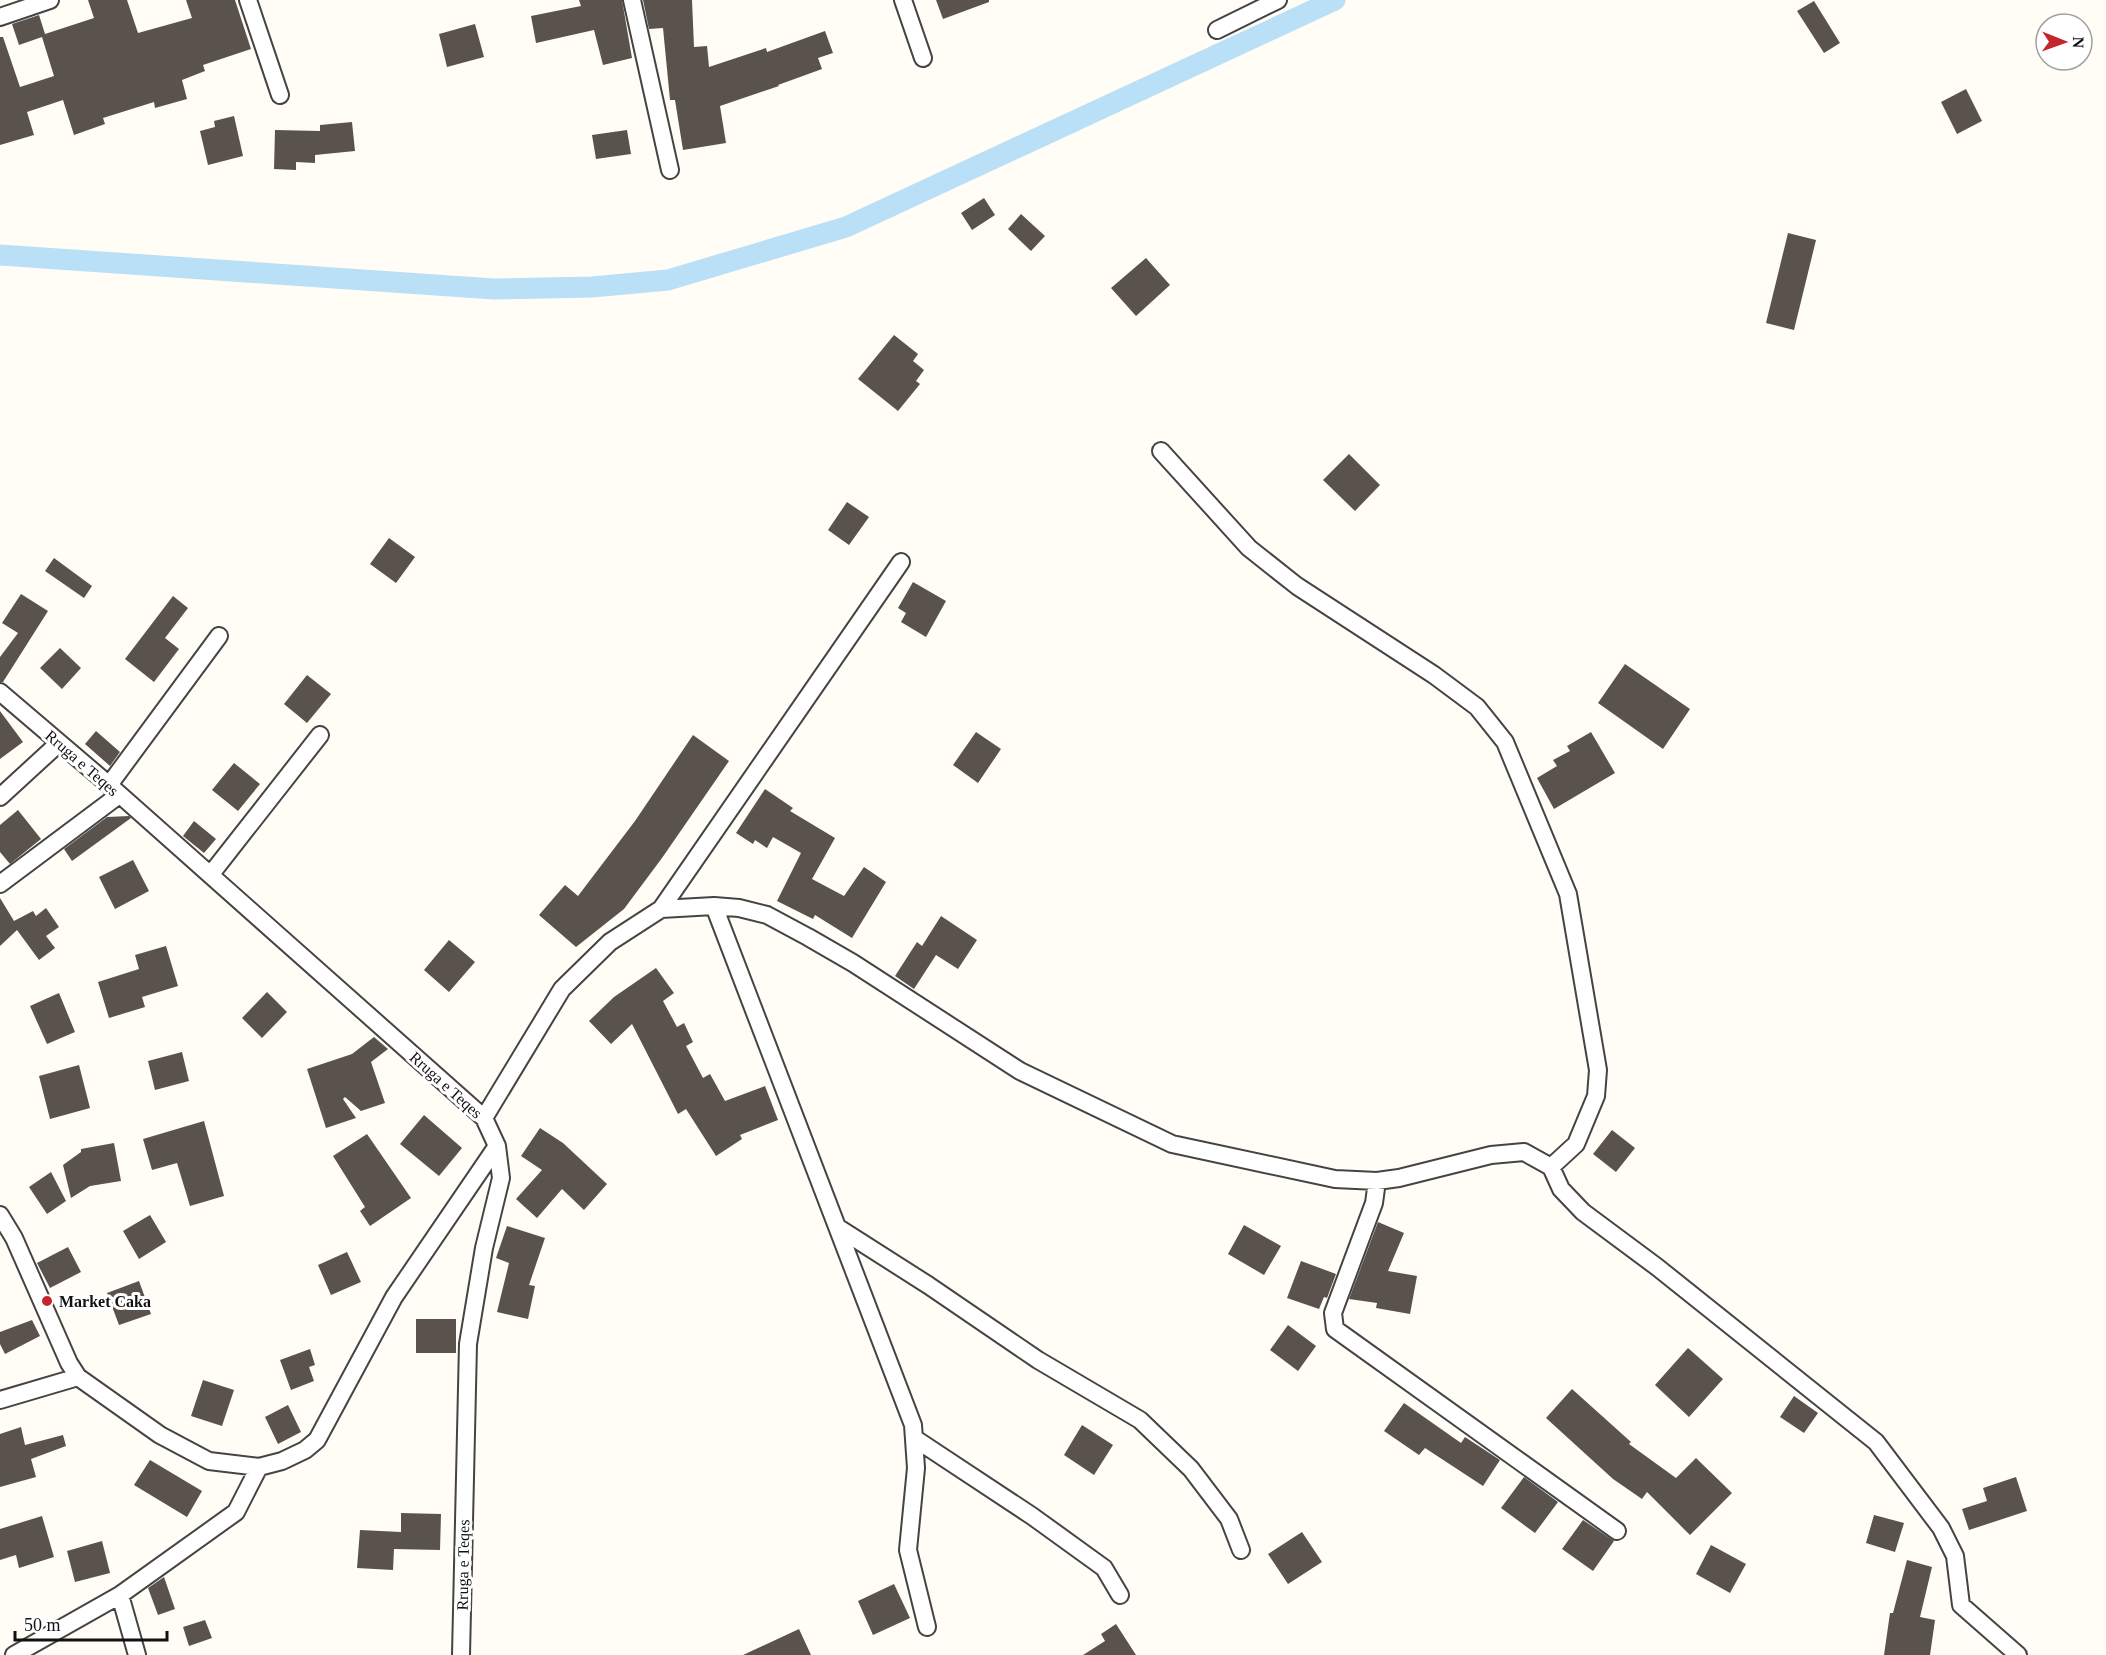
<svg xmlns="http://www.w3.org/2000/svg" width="2106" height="1655" viewBox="0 0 2106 1655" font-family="'Times New Roman',serif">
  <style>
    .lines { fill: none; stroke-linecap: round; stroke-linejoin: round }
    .canal { stroke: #b9e0f7; stroke-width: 21 }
    .building { fill: #5a524d }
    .street-casing { stroke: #444; stroke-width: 20 }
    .street { stroke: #fff; stroke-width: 16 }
    .poi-dot { fill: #c4262e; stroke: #fff; stroke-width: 2 }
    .labels { text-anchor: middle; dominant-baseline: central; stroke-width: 6; stroke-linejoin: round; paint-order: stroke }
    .street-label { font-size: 16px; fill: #111; stroke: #fff }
    .poi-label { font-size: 16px; font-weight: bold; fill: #111; stroke: #fff; text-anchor: start }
  </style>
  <rect width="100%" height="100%" fill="#fffdf5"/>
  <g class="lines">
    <path class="canal" d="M0 255 494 289 592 287 668 280 846 227 1335 0"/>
  </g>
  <path class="building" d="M88 0H127L138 33 192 18 186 0H235L251 49 203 65 205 71 182 80 187 99 155 108 154 102 103 118 105 124 74 135 63 100 27 112 34 135 0 145V37H3L20 87 54 76 42 37 19 45 12 24 39 15 45 34 94 18Z
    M579 0H622L632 58 603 65 594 30 536 43 531 16 581 6Z
    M643 0H692L694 47 707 46 709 67 766 48 767 52 825 31 833 53 818 58 822 69 778 85 779 86 720 106 726 143 683 150 675 100H670L663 28 649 29Z
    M936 0H989V2L943 19Z
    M1814 1 1840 43 1824 53 1797 11Z
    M475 24 484 57 447 67 439 34Z
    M1966 89 1982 121 1957 134 1941 102Z
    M234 116 243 156 208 165 200 131 215 127 214 121Z
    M352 122 355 151 315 155V163L296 162V170L274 169 275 130 320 131V125Z
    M627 130 631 154 596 159 592 135Z
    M984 198 995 215 972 230 961 213Z
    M1021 214 1045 236 1031 251 1008 229Z
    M1788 233 1816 240 1794 330 1766 323Z
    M1146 258 1170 285 1136 316 1111 288Z
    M894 335 918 354 913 361 924 370 916 381 920 384 898 411 858 379Z
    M1349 454 1380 485 1355 511 1323 480Z
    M847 502 869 517 849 545 828 530Z
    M389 538 415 557 396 583 370 564Z
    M54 558 92 586 84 598 45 571Z
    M913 582 946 601 926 637 901 622 906 613 898 608Z
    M21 594 48 611 3 682H0V657L18 633 2 623Z
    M173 596 188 608 165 638 179 649 154 682 125 659Z
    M60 648 81 668 62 689 40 668Z
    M1625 664 1690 709 1663 749 1598 703Z
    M307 675 331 694 307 723 284 704Z
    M0 711 23 742 0 759Z
    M96 731 120 752 110 766 85 744Z
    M976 732 1001 749 978 783 953 765Z
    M1591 732 1615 773 1554 809 1537 778 1557 766 1553 760 1570 751 1567 746Z
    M693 735 729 761 662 858 624 909 576 947 539 915 565 885 578 896 635 821Z
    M234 763 260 784 238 811 212 790Z
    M765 789 793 808 790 811 835 838 812 879 844 896 864 867 886 882 852 938 815 915 813 919 777 901 801 853 773 837 767 848 755 840 753 844 736 833Z
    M18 810 41 839 10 864 0 852V825Z
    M129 816 131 818 72 861 64 849 107 817Z
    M194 821 216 839 204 853 183 836Z
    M133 860 149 891 115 909 99 877Z
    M0 898 14 921 33 911 36 916 46 908 59 927 46 936 55 948 39 960 17 930 0 946Z
    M941 916 977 940 958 969 936 955 914 989 895 976 917 942 922 946Z
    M449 940 475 962 449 992 424 970Z
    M166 946 178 986 142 997 145 1007 109 1018 98 982 139 969 135 955Z
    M656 968 674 993 663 1001 677 1027 684 1023 693 1042 686 1046 703 1078 710 1074 725 1101 765 1086 778 1120 740 1135 742 1139 716 1156 686 1109 678 1114 632 1024 611 1044 589 1021 614 997Z
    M267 992 287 1012 262 1038 242 1018Z
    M59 993 75 1032 47 1044 30 1006Z
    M374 1037 388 1049 371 1062 385 1103 361 1111 345 1097 343 1099 356 1118 326 1128 307 1069 352 1054Z
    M182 1052 189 1081 155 1090 148 1061Z
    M79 1065 90 1108 50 1119 39 1076Z
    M424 1115 462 1148 439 1176 400 1144Z
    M204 1121 224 1196 190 1206 177 1163 152 1170 143 1139Z
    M540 1128 563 1143 607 1184 584 1210 562 1189 537 1218 516 1199 542 1170 521 1156Z
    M1612 1130 1635 1148 1616 1172 1593 1154Z
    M367 1134 411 1198 370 1226 360 1211 365 1207 333 1156Z
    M114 1143 121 1181 90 1186 71 1198 63 1165 81 1152V1149Z
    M51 1172 66 1201 47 1214 29 1187Z
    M150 1215 166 1242 139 1259 123 1231Z
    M1378 1222 1404 1233 1388 1271 1417 1276 1410 1314 1376 1308 1377 1303 1349 1299Z
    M1244 1225 1281 1246 1264 1275 1228 1254Z
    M507 1226 545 1238 529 1285 535 1286 528 1319 497 1312 509 1263 496 1258Z
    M68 1247 81 1272 50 1288 37 1263Z
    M347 1252 361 1282 331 1295 318 1265Z
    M1301 1261 1336 1274 1327 1298 1324 1297 1319 1309 1287 1298Z
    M139 1281 151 1314 119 1325 107 1293Z
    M416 1319H456V1353H416Z
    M32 1320 40 1336 5 1354 0 1344V1332Z
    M1288 1325 1316 1346 1298 1371 1270 1350Z
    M1688 1348 1723 1379 1689 1417 1655 1385Z
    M310 1349 315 1365 309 1367 314 1381 291 1390 280 1360Z
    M203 1380 234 1390 222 1426 191 1416Z
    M1572 1389 1631 1442 1629 1444 1676 1478 1696 1458 1732 1493 1690 1535 1647 1492 1642 1499 1613 1479 1546 1418Z
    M1794 1396 1818 1413 1804 1433 1780 1417Z
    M1404 1403 1461 1443 1465 1437 1500 1460 1483 1486 1425 1448 1419 1455 1384 1431Z
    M288 1405 301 1432 278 1444 265 1417Z
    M1082 1425 1113 1445 1094 1475 1064 1455Z
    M21 1427 25 1445 63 1435 66 1446 31 1459 36 1477 0 1487V1434Z
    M150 1460 202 1491 187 1517 134 1485Z
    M1524 1477 1558 1502 1535 1533 1501 1508Z
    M2016 1477 2027 1511 1969 1530 1962 1509 1987 1501 1983 1488Z
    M401 1513 441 1514 440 1550 394 1549 393 1570 357 1568 360 1530 401 1532Z
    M1874 1515 1904 1523 1895 1552 1866 1543Z
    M42 1516 54 1557 19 1568 16 1555 0 1560V1529Z
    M1583 1520 1614 1541 1593 1571 1562 1549Z
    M1302 1532 1322 1562 1288 1584 1268 1554Z
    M102 1541 110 1573 75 1582 67 1551Z
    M1711 1545 1746 1564 1730 1593 1696 1574Z
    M1907 1560 1932 1567 1920 1617 1935 1620 1930 1655H1884L1890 1613H1893Z
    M164 1577 175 1609 158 1615 148 1588Z
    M894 1584 910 1618 873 1635 858 1601Z
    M205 1620 212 1638 189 1646 183 1627Z
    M1116 1624 1136 1655H1083L1105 1641 1101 1634Z
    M799 1629 811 1655H743Z"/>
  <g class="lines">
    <defs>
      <path id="street" d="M248 0 280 95
        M632 0 670 170
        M903 0 923 58
        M0 17 50 0
        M1217 30 1278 0
        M1161 451 1249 548 1297 586 1434 675 1477 707 1505 742 1568 894 1598 1070 1596 1096 1576 1144 1551 1167
        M0 692 109 785 484 1118 497 1146 501 1178 484 1248 468 1344 461 1655
        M109 785 219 636
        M0 797 59 743
        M211 874 320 735
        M0 884 119 795
        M714 906 913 1425 916 1468 908 1550 927 1627
        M661 909 901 562
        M484 1118 562 989 610 942 661 909 714 906 739 908 767 915 808 937 853 963 1020 1071 1172 1144 1335 1179 1377 1181 1399 1178 1491 1155 1524 1152 1551 1167 1561 1189 1583 1212 1657 1267 1876 1442 1941 1528 1955 1556 1961 1605 2018 1655
        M1377 1181 1374 1203 1333 1313 1335 1329 1617 1531
        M0 1215 14 1238 69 1363 78 1377 160 1435 209 1461 259 1467 282 1461 305 1450 317 1440 394 1297 497 1146
        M837 1227 928 1285 1038 1360 1140 1420 1191 1469 1229 1519 1241 1550
        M0 1400 78 1377
        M914 1438 1032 1516 1104 1568 1120 1595
        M120 1595 137 1655
        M14 1655 120 1595 236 1512 259 1467"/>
    </defs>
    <use href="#street" class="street-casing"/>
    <use href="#street" class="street"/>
  </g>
  <circle class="poi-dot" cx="47" cy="1301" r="6"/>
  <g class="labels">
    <g class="street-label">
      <text transform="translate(82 763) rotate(41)">Rruga e Teqes</text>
      <text transform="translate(446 1085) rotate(42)">Rruga e Teqes</text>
      <text transform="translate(463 1565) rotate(-89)">Rruga e Teqes</text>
    </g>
    <g class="poi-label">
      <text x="59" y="1301">Market Caka</text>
    </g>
  </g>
  <g transform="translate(2064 42) rotate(91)"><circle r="28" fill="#ffffff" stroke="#a0a0a0" stroke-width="1.5"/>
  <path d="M0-4.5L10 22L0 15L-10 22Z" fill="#c4262e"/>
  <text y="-9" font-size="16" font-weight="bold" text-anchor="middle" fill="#111111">N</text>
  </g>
  <path d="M15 1631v9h152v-9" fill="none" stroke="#111111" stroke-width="3"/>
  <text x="24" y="1631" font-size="18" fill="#111111" stroke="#ffffff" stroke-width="4.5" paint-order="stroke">50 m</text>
</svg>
